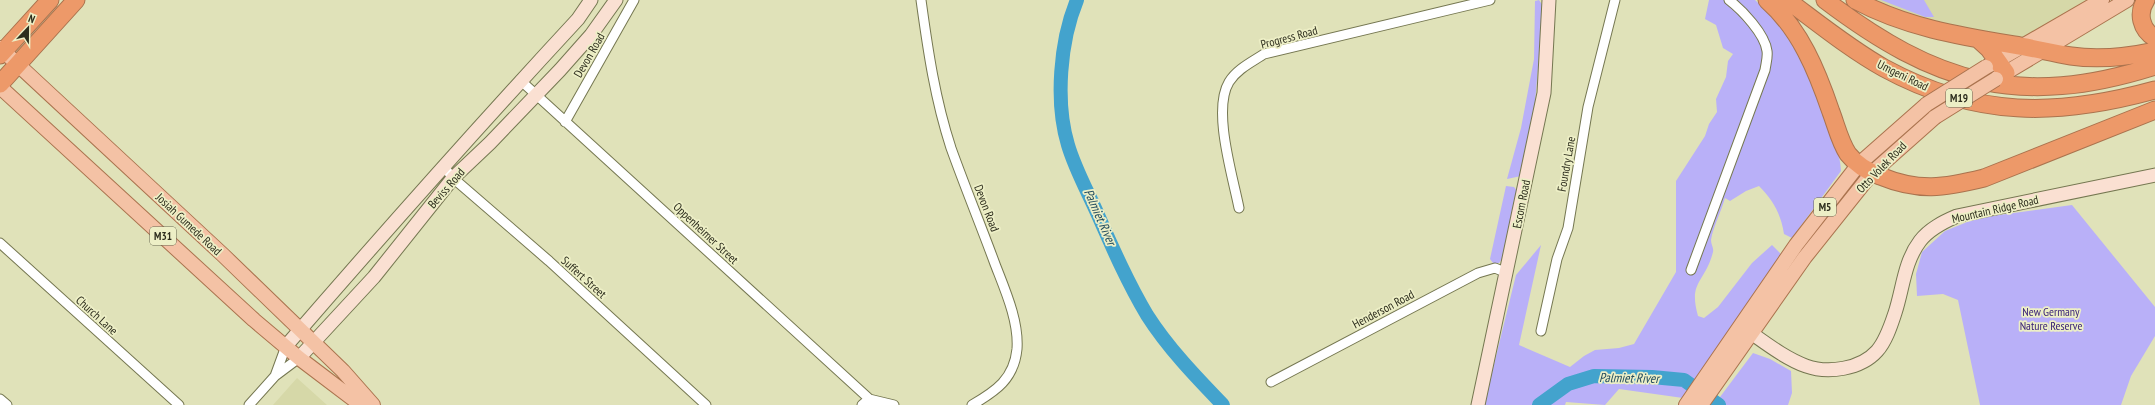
<svg xmlns="http://www.w3.org/2000/svg" width="2155" height="405" viewBox="0 0 2155 405" font-family="'PT Sans Narrow',sans-serif">
  <style>
    .built { fill: #d6d8a8 }
    .green { fill: #b9b0f8 }
    .lines { fill: none; stroke-linecap: round; stroke-linejoin: round }
    .river { stroke: #43a3cd; stroke-width: 14 }
    .street-casing { stroke: #757751; stroke-width: 11 }
    .secondary-casing { stroke: #757751; stroke-width: 15 }
    .primary-casing { stroke: #aa734e; stroke-width: 16 }
    .highway-casing { stroke: #aa734e; stroke-width: 19 }
    .street { stroke: #fff; stroke-width: 9 }
    .secondary { stroke: #fae0d2; stroke-width: 13 }
    .primary { stroke: #f4c2a5; stroke-width: 14 }
    .highway { stroke: #ed9969; stroke-width: 17 }
    .primary-bridge-casing { stroke: #aa734e; stroke-width: 16; stroke-linecap: butt }
    .primary-bridge { stroke: #f4c2a5; stroke-width: 14 }
    .labels { text-anchor: middle; dominant-baseline: central; stroke-width: 3.5; stroke-linejoin: round; paint-order: stroke }
    .shield { fill: #edefc6; stroke: #676750; stroke-width: 1 }
    .shield-label { font-size: 11px; font-weight: bold; fill: #2d2d1d }
    .street-label { font-size: 12px; fill: #2d2d1d; stroke: #edefc6 }
    .park-label { font-size: 12px; fill: #3a2278; stroke: #edefc6 }
    .water-label { font-size: 13px; font-style: italic; fill: #234c5e; stroke: #edefc6 }
  </style>
  <rect width="100%" height="100%" fill="#e0e2b9"/>
  <path class="built" d="M1858 0H2099L2021 46Z
    M297 378 327 405H273Z"/>
  <path class="green" d="M1539 0 1543 6 1535 103 1521 176 1507 179 1521 128 1534 59 1535 1Z
    M1709 0H1755C1791 32 1807 69 1824 113 1832 132 1840 151 1841 171L1792 238 1784 234C1781 214 1773 200 1759 186L1746 191 1730 201 1725 198C1721 212 1713 227 1711 240 1711 245 1714 248 1713 252 1705 283 1688 281 1698 316L1704 318 1718 307 1752 263 1772 245 1782 255 1683 398 1619 389 1605 405 1566 402 1565 405H1484L1516 275 1541 245 1519 345 1570 367 1584 356 1595 350 1619 348 1634 344 1676 272V181L1705 136 1709 124 1717 112 1716 99 1726 77 1728 61 1733 54 1723 48 1716 25 1705 19Z
    M1881 0H1924L1934 17H1925Z
    M1506 186 1514 187 1517 191 1502 259 1499 263H1493L1490 259Z
    M2072 205 2155 307V336L2131 376 2121 405H1980L1958 300 1943 294 1917 296 1916 274 1922 252 1945 231 1977 218Z
    M1753 353 1770 359 1791 371 1792 393 1788 405H1714Z"/>
  <g class="lines">
    <path class="river" d="M1077 0C1060 41 1055 102 1068 145 1075 169 1088 192 1098 215 1113 249 1128 283 1147 315 1168 348 1196 377 1223 405
      M1539 405 1568 384 1594 376 1652 377 1684 380 1719 405"/>
    <defs>
      <path id="street" d="M921 0C928 51 935 99 951 148 965 187 981 226 995 264 1005 290 1019 321 1017 349 1014 379 996 391 972 405
        M520 80 876 405
        M565 122 634 0
        M444 167 453 178 549 261 706 405
        M1239 208C1233 177 1212 110 1229 82 1237 69 1252 62 1264 54L1490 0
        M0 243 179 405
        M1691 270 1765 70C1766 63 1768 57 1767 51 1765 34 1742 10 1729 0
        M1541 331 1557 259 1568 228 1588 107 1615 0
        M275 376 286 346
        M1271 382 1478 273 1495 268 1507 273
        M0 399 7 405
        M249 405 275 376 299 358
        M862 405 869 399 894 405"/>
      <path id="secondary" d="M1744 328C1763 341 1784 358 1806 366 1828 374 1861 369 1877 351 1886 341 1891 325 1895 313 1903 289 1904 262 1920 241 1929 229 1943 222 1957 216L2155 175
        M286 346C382 235 479 126 578 19L591 0
        M299 358 374 277 453 178 490 143 560 70 591 35 616 0
        M1478 405 1544 93 1549 0"/>
      <path id="primary" d="M0 48 223 255 343 371 373 405
        M1988 66 2102 0
        M1997 78 2127 0
        M0 87 254 320 299 358 361 405
        M1686 405 1796 245 1859 164 1927 104
        M1701 405 1805 257 1872 173 1935 117"/>
      <path id="highway" d="M1767 0C1800 29 1817 71 1831 112 1836 125 1840 142 1848 154 1856 164 1869 172 1880 176 1919 192 1944 188 1984 178L2155 110
        M1787 0C1818 23 1850 49 1884 68 1976 118 2057 117 2155 90
        M1825 0C1936 84 2019 109 2155 66
        M1855 0C1905 27 1959 36 2014 45 2033 48 2052 53 2071 56 2099 60 2127 57 2155 51
        M2146 0C2137 13 2141 30 2155 38
        M1978 39 1989 49 2006 73
        M0 55 50 0
        M0 84 76 0"/>
    </defs>
    <use href="#street" class="street-casing"/>
    <use href="#secondary" class="secondary-casing"/>
    <use href="#primary" class="primary-casing"/>
    <use href="#highway" class="highway-casing"/>
    <use href="#street" class="street"/>
    <use href="#secondary" class="secondary"/>
    <use href="#primary" class="primary"/>
    <use href="#highway" class="highway"/>
    <defs>
      <path id="primary-bridge" d="M1927 104 1986 67
        M1935 117 1996 79"/>
    </defs>
    <use href="#primary-bridge" class="primary-bridge-casing"/>
    <use href="#primary-bridge" class="primary-bridge"/>
  </g>
  <g class="labels">
    <g class="shield">
      <rect x="1946" y="89" width="26" height="18" rx="3"/>
      <rect x="1814" y="198" width="22" height="18" rx="3"/>
      <rect x="150" y="227" width="26" height="18" rx="3"/>
    </g>
    <g class="shield-label">
      <text x="1959" y="98">M19</text>
      <text x="1825" y="207">M5</text>
      <text x="163" y="236">M31</text>
    </g>
    <g class="street-label">
      <text transform="translate(1289 37) rotate(-15)">Progress Road</text>
      <text transform="translate(589 55) rotate(-60)">Devon Road</text>
      <text transform="translate(1903 75) rotate(26)">Umgeni Road</text>
      <text transform="translate(1566 164) rotate(-80)">Foundry Lane</text>
      <text transform="translate(1881 167) rotate(-46)">Otto Volek Road</text>
      <text transform="translate(446 188) rotate(-49)">Beviss Road</text>
      <text transform="translate(1521 204) rotate(-79)">Escom Road</text>
      <text transform="translate(987 208) rotate(69)">Devon Road</text>
      <text transform="translate(1995 209) rotate(-13)">Mountain Ridge Road</text>
      <text transform="translate(189 224) rotate(43)">Josiah Gumede Road</text>
      <text transform="translate(706 233) rotate(43)">Oppenheimer Street</text>
      <text transform="translate(584 277) rotate(42)">Suffert Street</text>
      <text transform="translate(1383 309) rotate(-28)">Henderson Road</text>
      <text transform="translate(97 315) rotate(42)">Church Lane</text>
    </g>
    <g class="park-label">
      <text x="2051" y="311">New Germany<tspan x="2051" dy="14">Nature Reserve</tspan></text>
    </g>
    <g class="water-label">
      <text transform="translate(1100 217) rotate(66)">Palmiet River</text>
      <text transform="translate(1629 378) rotate(1)">Palmiet River</text>
    </g>
  </g>
  <g transform="translate(28 28) rotate(22)" stroke="#edefc6" stroke-width="3" paint-order="stroke">
  <path d="M0-3L7 15L0 10L-7 15Z" fill="#2d2d1d"/>
  <text y="-6" font-size="11" font-weight="bold" text-anchor="middle" fill="#2d2d1d">N</text>
  </g>
</svg>
